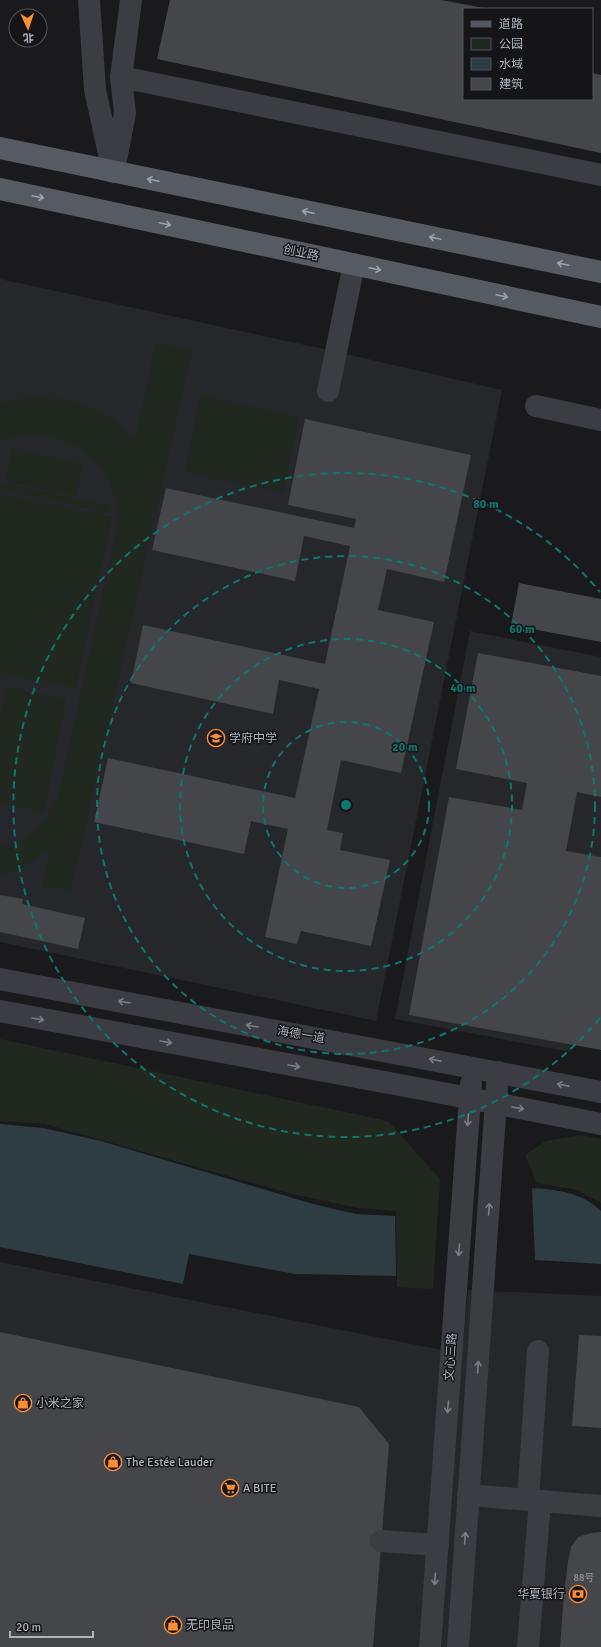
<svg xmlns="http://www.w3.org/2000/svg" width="601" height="1647" viewBox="0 0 601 1647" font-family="Signika,'Noto Sans SC',sans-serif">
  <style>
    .built { fill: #26272a }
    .green { fill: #20281f }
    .water { fill: #2e3d42 }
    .building { fill: #44464a }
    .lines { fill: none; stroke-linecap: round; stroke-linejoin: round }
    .minor { stroke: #3b3d42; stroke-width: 22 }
    .major { stroke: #565b61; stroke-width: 22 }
    .oneway { stroke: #9ba2ab }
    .oneway2 { stroke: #797e86 }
    .ring { fill: none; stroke: #0f766e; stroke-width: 2; stroke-dasharray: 7 5 }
    .labels { text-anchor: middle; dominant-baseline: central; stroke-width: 3; stroke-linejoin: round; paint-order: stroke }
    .number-label { font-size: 10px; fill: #9298a0 }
    .street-label { font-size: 12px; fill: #acb4bd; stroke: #151518 }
    .poi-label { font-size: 12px; fill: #acb4bd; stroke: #151518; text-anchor: start }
    .centre { fill: #0f766e; stroke: #151518; stroke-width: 2 }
    .ring-label { font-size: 12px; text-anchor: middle; font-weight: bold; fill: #0f766e; stroke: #151518; stroke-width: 3; stroke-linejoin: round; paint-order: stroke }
  </style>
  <rect width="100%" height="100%" fill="#1a1a1c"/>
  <path class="built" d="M0 279 324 349 502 390 376 1021 0 942Z
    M470 631 601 657V891L571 1052 395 1019Z
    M0 1262 462 1354 468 1290 601 1296V1647H0Z"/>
  <path class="green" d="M156 342 192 351 71 891 42 886 50 849 22 867 0 875V848C31 838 44 825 58 797L117 528C118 515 118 503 113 491 97 443 46 424 0 442V403C30 393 77 397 105 414 116 421 125 431 135 440Z
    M200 395 299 417 283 492 185 472Z
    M12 449 83 464 76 496 5 481Z
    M0 483 111 506 110 513 0 489Z
    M0 494 112 517 76 688 0 673Z
    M6 688 66 699 44 812 0 804V718Z
    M0 1039 388 1121 440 1179 433 1289 397 1287 396 1211 357 1208 288 1193 45 1124 0 1121Z
    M583 1135 601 1139V1203L577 1190 537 1183 525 1155 546 1141Z"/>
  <path class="water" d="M0 1124 43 1128 101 1141 313 1204 356 1214 395 1216 396 1276 295 1274 189 1254 183 1284 0 1247Z
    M532 1188C558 1190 582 1192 601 1211V1264L535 1260Z"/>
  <path class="building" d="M170 0H441L484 8 464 9V99H592V73L601 75V153L157 59Z
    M305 419 471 455 444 582 387 569 378 610 434 622 401 773 341 760 327 830 343 833 340 850 390 860 371 946 301 931 297 944 265 937 288 829 251 821 244 854 94 822 108 758 295 798 319 689 279 680 273 714 131 683 143 625 325 664 350 546 304 536 295 581 152 550 166 488 354 528 356 519 288 505Z
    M519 583 601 599V642L511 625Z
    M478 653 601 676V797L577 792 566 851 601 857V1050L409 1015 449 797 522 810 527 783 456 769Z
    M0 895 23 899 22 904 85 918 78 949 0 932Z
    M0 1332 359 1407 389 1444 373 1647H0Z
    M579 1335 601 1336V1428L572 1426Z
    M601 1532V1647H560L564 1593 568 1562 571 1547 578 1537 591 1533Z"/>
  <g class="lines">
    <path class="minor" d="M89 0 95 90 113 172
      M121 77 601 175
      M115 165 125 113 121 77 131 0
      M328 391 354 264
      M536 406 601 420
      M0 979 601 1092
      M0 1011 427 1090 601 1124
      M468 1495 601 1506
      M528 1500 538 1351
      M381 1541 438 1545
      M430 1647 471 1084
      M458 1647 498 1072
      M528 1647 540 1501"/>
    <path class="major" d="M0 148 601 272
      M0 189 601 317"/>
  </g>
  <defs><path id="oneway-shaft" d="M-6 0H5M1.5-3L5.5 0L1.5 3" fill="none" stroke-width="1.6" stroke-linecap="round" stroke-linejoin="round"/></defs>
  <g class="oneway">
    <use href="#oneway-shaft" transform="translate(153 180) rotate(-168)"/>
    <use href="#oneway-shaft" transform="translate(38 197) rotate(12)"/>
    <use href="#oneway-shaft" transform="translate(308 212) rotate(-168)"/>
    <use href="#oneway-shaft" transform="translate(165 224) rotate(12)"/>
    <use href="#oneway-shaft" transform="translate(435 238) rotate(-168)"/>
    <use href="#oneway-shaft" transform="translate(563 264) rotate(-168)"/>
    <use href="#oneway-shaft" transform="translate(375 269) rotate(12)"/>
    <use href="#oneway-shaft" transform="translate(502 296) rotate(12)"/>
  </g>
  <g class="oneway2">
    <use href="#oneway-shaft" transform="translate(124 1002) rotate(-170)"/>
    <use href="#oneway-shaft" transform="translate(38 1019) rotate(10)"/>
    <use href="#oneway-shaft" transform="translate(252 1026) rotate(-170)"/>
    <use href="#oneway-shaft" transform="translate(166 1042) rotate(10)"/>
    <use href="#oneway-shaft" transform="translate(435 1060) rotate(-169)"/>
    <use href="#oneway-shaft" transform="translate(294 1066) rotate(10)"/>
    <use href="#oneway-shaft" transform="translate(563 1085) rotate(-169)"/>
    <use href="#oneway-shaft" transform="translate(518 1108) rotate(10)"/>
    <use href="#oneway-shaft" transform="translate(468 1120) rotate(94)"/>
    <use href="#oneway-shaft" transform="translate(489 1209) rotate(-86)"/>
    <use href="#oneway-shaft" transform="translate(459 1250) rotate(94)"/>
    <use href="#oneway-shaft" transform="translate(478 1367) rotate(-86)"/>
    <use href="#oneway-shaft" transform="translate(448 1407) rotate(94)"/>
    <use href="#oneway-shaft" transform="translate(465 1538) rotate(-86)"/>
    <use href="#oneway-shaft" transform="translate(435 1579) rotate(94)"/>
  </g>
  <g class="ring">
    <circle cx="346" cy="805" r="83"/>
    <circle cx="346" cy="805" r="166"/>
    <circle cx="346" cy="805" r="249"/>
    <path d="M600 1018A332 332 0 1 1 600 592"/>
  </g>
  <defs>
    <symbol id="school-ring" viewBox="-11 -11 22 22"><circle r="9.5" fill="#151518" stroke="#fe8e31" stroke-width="1.5"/><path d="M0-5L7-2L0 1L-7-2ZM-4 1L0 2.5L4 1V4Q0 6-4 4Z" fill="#fe8e31"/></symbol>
    <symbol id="shop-ring" viewBox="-11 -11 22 22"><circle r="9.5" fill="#151518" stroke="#fe8e31" stroke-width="1.5"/><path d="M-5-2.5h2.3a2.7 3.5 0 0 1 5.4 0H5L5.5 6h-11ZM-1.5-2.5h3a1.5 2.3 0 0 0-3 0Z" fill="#fe8e31"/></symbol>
    <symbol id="supermarket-ring" viewBox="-11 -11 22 22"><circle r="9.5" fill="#151518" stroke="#fe8e31" stroke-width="1.5"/><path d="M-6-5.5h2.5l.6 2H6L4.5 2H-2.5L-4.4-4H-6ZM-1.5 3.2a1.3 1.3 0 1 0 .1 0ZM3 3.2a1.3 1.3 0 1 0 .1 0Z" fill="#fe8e31"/></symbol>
    <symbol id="bank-ring" viewBox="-11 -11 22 22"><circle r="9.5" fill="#151518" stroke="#fe8e31" stroke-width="1.5"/><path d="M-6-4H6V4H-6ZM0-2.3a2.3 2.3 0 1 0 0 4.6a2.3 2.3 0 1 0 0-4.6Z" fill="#fe8e31"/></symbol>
  </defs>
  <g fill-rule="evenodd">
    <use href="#school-ring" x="206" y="728" width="20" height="20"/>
    <use href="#shop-ring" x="13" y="1393" width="20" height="20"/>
    <use href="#shop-ring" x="103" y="1452" width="20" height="20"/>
    <use href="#supermarket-ring" x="220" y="1478" width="20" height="20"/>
    <use href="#bank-ring" x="568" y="1584" width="20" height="20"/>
    <use href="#shop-ring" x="163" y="1615" width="20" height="20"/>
  </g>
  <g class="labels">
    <g class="number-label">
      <text x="584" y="1578">88号</text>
    </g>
    <g class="street-label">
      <text transform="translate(301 253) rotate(12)">创业路</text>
      <text transform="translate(301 1035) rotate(10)">海德一道</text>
      <text transform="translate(451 1357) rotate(-86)">文心三路</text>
    </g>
    <g class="poi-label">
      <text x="229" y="738">学府中学</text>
      <text x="36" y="1403">小米之家</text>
      <text x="126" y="1462">The Estée Lauder</text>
      <text x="243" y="1488">A BITE</text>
      <text x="565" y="1594" text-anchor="end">华夏银行</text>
      <text x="186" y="1625">无印良品</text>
    </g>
  </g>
  <circle cx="346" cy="805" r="6" class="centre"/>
  <g class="ring-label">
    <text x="486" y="508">80 m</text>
    <text x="522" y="633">60 m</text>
    <text x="463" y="692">40 m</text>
    <text x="405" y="751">20 m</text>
  </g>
  <rect x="463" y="8" width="130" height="92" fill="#151518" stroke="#51555a"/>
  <rect x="471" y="21" width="20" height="6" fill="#565b61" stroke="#51555a"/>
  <text x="499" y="28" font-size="12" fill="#acb4bd">道路</text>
  <rect x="471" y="38" width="20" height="12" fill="#20281f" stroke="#51555a"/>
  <text x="499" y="48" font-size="12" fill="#acb4bd">公园</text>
  <rect x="471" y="58" width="20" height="12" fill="#2e3d42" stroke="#51555a"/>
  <text x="499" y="68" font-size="12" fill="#acb4bd">水域</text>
  <rect x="471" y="78" width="20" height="12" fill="#44464a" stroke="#51555a"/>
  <text x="499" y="88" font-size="12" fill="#acb4bd">建筑</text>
  <g transform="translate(28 28) rotate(177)"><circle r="19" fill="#151518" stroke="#51555a"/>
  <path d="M0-3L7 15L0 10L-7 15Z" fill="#fe8e31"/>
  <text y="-6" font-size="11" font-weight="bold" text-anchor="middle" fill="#acb4bd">北</text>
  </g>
  <path d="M10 1631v6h83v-6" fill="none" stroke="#acb4bd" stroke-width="2"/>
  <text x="16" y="1631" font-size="12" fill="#acb4bd" stroke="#151518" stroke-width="3" paint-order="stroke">20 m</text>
</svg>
